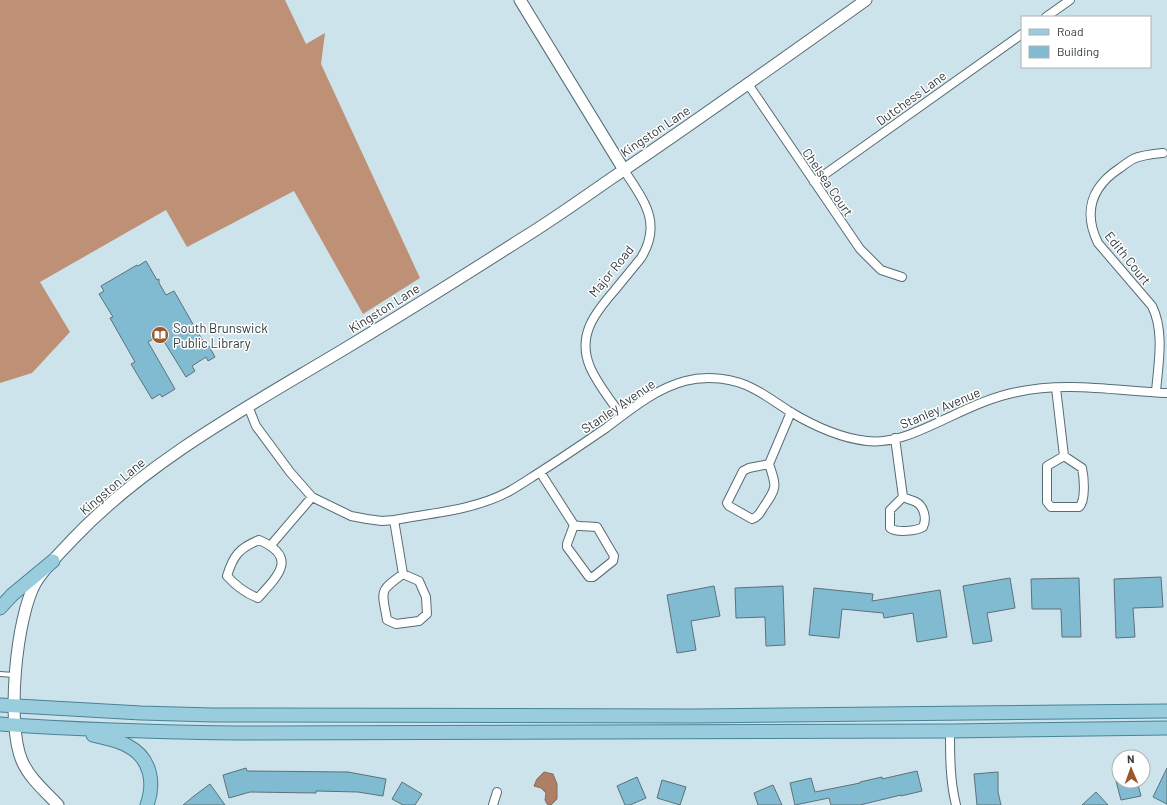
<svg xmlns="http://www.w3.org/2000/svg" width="1167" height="805" viewBox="0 0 1167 805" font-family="Barlow,sans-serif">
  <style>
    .forest { fill: #be9075 }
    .water { fill: #ac7f66; stroke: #876b5a }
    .building { fill: #81bbd1; stroke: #5c7179 }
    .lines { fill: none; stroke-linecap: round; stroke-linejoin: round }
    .lane-casing { stroke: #576c73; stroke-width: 6 }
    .street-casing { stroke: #576c73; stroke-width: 10 }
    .secondary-casing { stroke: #576c73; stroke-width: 13 }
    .primary-casing { stroke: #498397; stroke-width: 15 }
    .lane { stroke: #fff; stroke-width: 4 }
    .street { stroke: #fff; stroke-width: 8 }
    .secondary { stroke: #fff; stroke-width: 11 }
    .primary { stroke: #9cd; stroke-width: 13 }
    .labels { text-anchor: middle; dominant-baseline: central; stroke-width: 3; stroke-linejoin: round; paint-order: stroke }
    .street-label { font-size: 13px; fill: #323b3e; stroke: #fff }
    .poi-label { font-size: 13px; fill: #323b3e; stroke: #fff; text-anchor: start }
  </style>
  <rect width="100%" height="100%" fill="#cde3ec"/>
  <path class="forest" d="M0 0H285L306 44 325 33 321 64 420 278 363 314 294 191 187 247 166 210 40 282 70 332 32 373 0 383Z"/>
  <path class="water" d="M544 772 553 774 557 784V799L551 805 547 804 545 800 546 793 541 788 534 786 537 779Z"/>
  <path class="building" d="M146 261 157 280 159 279V283L166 295 174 291 194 326 205 344H206L208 347 209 346 215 357 208 361 206 357 192 366 195 371 186 377 160 335 148 342 175 389 162 397 160 394 152 399 131 364 135 362 110 318 113 317 99 294 104 291 101 286 137 265 138 266Z
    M1161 577 1163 607 1133 608 1135 637 1116 638 1114 579Z
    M1010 578 1015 608 987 613 992 641 973 644 963 586Z
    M1079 578 1081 637H1062L1061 609H1032L1031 579Z
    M714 586 720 616 691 621 696 650 677 653 667 595Z
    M783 586 785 645 766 646 765 617 736 618 735 588Z
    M814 588 873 594 872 601 940 590 947 637 917 642 913 613 884 618 883 613 842 609 839 638 809 635Z
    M246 768 247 771 348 772 386 779 383 796 358 792 316 791V793L250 792 229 798 223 775Z
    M1167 768V804L1153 797Z
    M917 771 922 791 901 796V795L860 805H831L829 798 795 805 790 783 811 778 815 792 860 783V782L882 777V779Z
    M998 772V792L1001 805H977L974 774Z
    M637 777 646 798 630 805H625L617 786Z
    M662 780 686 787 680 805 657 798Z
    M1116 781H1137L1141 796 1121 800Z
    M402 782 422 794 415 805H403L392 799Z
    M210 784 225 805H183L194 796Z
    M773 785 782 805H758L754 793Z
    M1096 792 1108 805H1082Z"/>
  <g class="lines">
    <defs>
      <path id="lane" d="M0 674 14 675"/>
      <path id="street" d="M1046 17 1070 0
        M748 84 860 249 881 270 902 277
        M814 182 1022 34
        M1056 388 1064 456
        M1156 392C1158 365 1165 332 1152 306L1098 243C1083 212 1091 187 1120 168 1124 165 1128 162 1133 159 1142 155 1153 154 1163 153
        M248 406 256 426 290 472 312 497 351 516 367 519 382 521 394 520C432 513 474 510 508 492 519 486 529 479 540 472 562 458 584 443 606 428 630 410 655 389 685 381 707 375 734 378 754 389 766 395 778 404 789 411 812 425 840 438 867 441 894 444 919 431 943 420 967 409 991 397 1017 392 1066 381 1118 391 1167 393
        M622 416C611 401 598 385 590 367 577 336 594 314 614 291 623 280 632 269 641 258 663 222 643 200 624 170
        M895 438 903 497
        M1064 456 1082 468C1084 477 1086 501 1079 507H1051L1047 502V466Z
        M769 464C777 488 777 487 763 508 760 513 758 517 752 519L729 506 727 503 743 471 749 468Z
        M769 464 791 412
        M540 472 574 525
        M903 497C907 499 912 500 916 502 924 506 927 519 923 527 916 531 897 533 890 528V510Z
        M394 520 403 574
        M574 525 580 526 597 527 614 556 613 561 593 577H589L567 547V544Z
        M259 540C298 557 279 575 258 598 245 593 236 586 227 576 233 556 239 548 259 540Z
        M271 545 312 497
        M403 574 419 581 426 597 427 614 419 621 396 624 387 620C382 590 378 592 403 574Z
        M950 731C950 756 950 781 956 805
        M493 805 497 792"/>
      <path id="secondary" d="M520 0 624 170
        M58 805C45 791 30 779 22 761 6 725 16 616 36 582 46 566 60 553 73 539 149 459 253 404 346 348 406 312 465 275 523 238 554 219 583 198 612 178 698 120 782 60 866 0"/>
      <path id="primary" d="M0 608 12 595 53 561
        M0 705 141 713 213 715 694 716 1167 711
        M0 724C78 730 157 732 235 733L950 731 1167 728
        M93 735C104 738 118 740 128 746 151 758 155 783 147 805"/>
    </defs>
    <use href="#lane" class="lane-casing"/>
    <use href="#street" class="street-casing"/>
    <use href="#secondary" class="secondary-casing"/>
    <use href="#primary" class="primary-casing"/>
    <use href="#lane" class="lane"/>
    <use href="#street" class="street"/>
    <use href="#secondary" class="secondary"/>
    <use href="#primary" class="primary"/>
  </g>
  <defs>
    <symbol id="library-disc" viewBox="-11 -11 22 22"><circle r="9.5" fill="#9b562a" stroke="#fff"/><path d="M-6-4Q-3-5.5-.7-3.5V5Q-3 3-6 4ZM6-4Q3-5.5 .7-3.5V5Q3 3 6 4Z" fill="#fff"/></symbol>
  </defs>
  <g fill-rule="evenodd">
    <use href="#library-disc" x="150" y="325" width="20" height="20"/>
  </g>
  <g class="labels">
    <g class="street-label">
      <text transform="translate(911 98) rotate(-36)">Dutchess Lane</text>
      <text transform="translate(655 131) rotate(-34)">Kingston Lane</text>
      <text transform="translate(828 182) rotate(56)">Chelsea Court</text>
      <text transform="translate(1128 258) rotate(51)">Edith Court</text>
      <text transform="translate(611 271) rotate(-51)">Major Road</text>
      <text transform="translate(384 308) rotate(-32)">Kingston Lane</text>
      <text transform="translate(618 406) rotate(-34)">Stanley Avenue</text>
      <text transform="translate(940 408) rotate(-23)">Stanley Avenue</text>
      <text transform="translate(112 486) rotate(-40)">Kingston Lane</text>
    </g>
    <g class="poi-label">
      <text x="173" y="328">South Brunswick<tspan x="173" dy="15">Public Library</tspan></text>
    </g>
  </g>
  <rect x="1021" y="16" width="130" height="52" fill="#ffffff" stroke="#adb1b2"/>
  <rect x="1029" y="29" width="20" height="6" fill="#99ccdd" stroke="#adb1b2"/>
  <text x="1057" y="36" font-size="12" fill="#323b3e">Road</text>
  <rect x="1029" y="46" width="20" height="12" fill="#81bbd1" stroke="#adb1b2"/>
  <text x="1057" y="56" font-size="12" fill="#323b3e">Building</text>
  <g transform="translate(1131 769) rotate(358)"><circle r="19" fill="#ffffff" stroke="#adb1b2"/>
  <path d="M0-3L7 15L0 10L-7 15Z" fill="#9b562a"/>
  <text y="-6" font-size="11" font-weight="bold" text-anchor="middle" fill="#323b3e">N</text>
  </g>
</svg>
